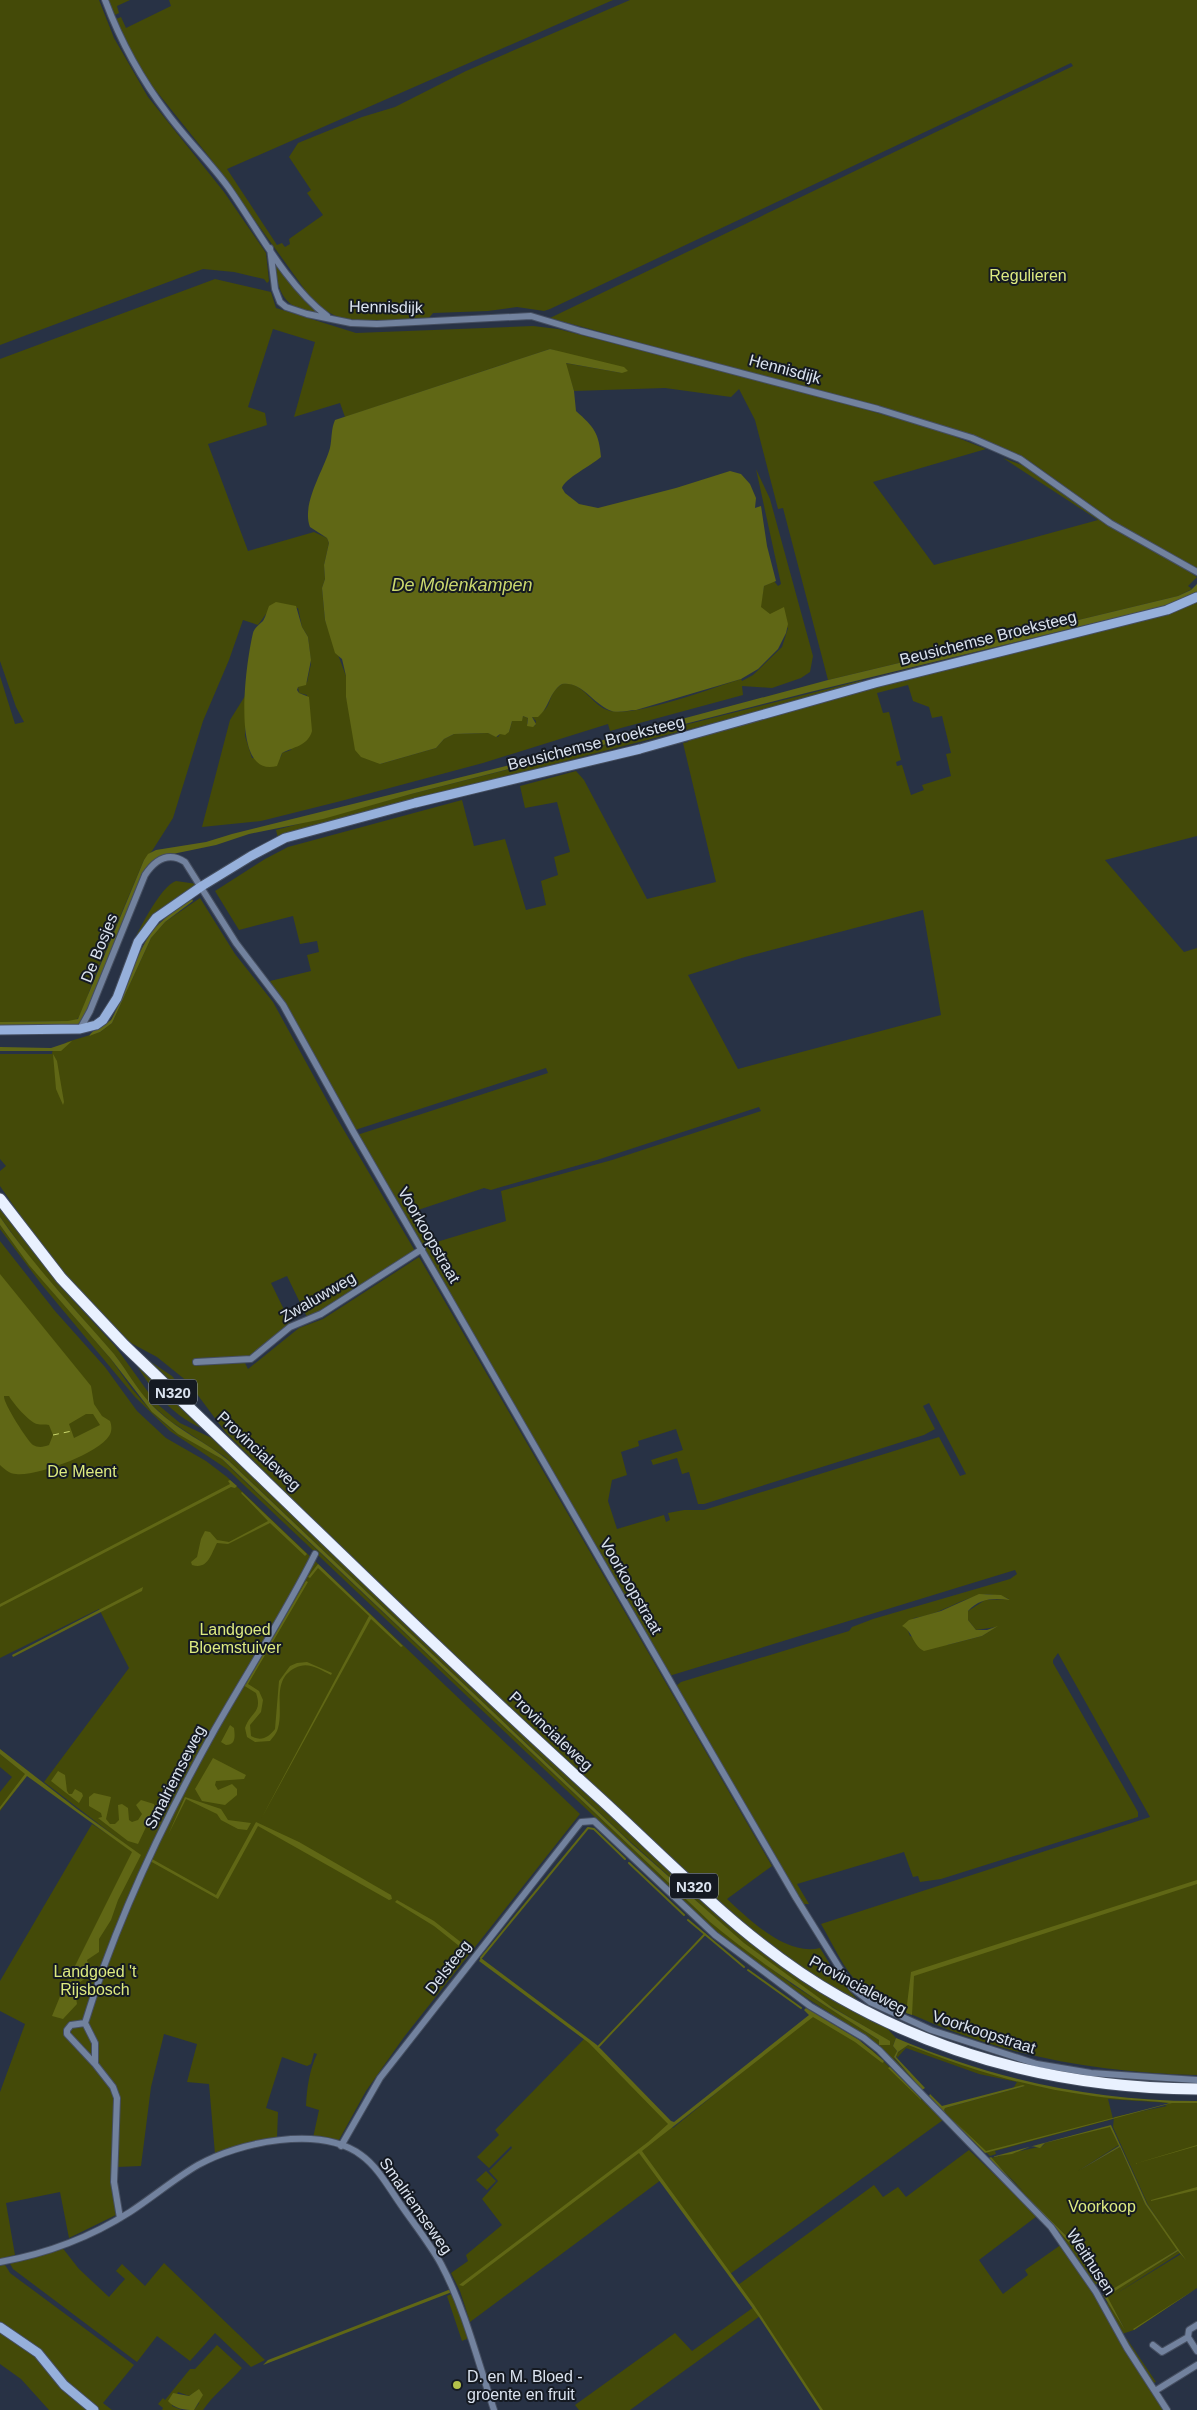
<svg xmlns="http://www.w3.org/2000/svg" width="1197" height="2410" viewBox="0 0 1197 2410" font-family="Helvetica,sans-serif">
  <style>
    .green { fill: #444a08; fill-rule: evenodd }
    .water { fill: #606715; fill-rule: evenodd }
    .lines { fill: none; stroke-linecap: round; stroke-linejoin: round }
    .stream { stroke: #606715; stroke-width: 2 }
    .ferry { stroke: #cbd86e; stroke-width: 1; stroke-dasharray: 6 5; stroke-linecap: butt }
    .street-casing { stroke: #454e60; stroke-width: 8 }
    .secondary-casing { stroke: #454e60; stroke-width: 11 }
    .highway-casing { stroke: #454e60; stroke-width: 13 }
    .street { stroke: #72829e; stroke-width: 6 }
    .secondary { stroke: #96b0db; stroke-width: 9 }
    .highway { stroke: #e9f1ff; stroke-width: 11 }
    .poi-dot { fill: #b5c24a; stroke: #151a22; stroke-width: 2 }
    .labels { text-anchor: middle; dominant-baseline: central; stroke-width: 4; stroke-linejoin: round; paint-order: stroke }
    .shield { fill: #151a22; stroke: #a0a7b2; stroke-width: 1 }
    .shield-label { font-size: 15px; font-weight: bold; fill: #dbe3ef }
    .park-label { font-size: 16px; fill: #ddea80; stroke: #151a22 }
    .street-label { font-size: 16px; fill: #dbe3ef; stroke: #151a22 }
    .poi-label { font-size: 16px; fill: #dbe3ef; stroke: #151a22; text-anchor: start }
    .water-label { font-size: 18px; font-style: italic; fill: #cbd86e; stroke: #151a22 }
  </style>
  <rect width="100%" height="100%" fill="#283245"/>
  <path class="green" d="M0 0H99L114 38 148 97 224 192 266 253 269 281 267 283 264 279 234 272 203 269 0 345Z
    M108 0H130L117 6 119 13 115 15Z
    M169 0H613L227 169 277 245 282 243 285 247 290 244 289 239 323 215 307 193 311 190 289 157 298 143 362 117 395 107 466 71 630 0H1197V570L1113 521 1031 462 974 435 550 318 1073 66 1071 63 550 309 544 311 517 307 488 311 433 313 428 319C397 321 357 329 328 312 321 309 316 302 310 297L210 158 149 82 127 45 116 19 121 17 126 28 171 6Z
    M273 257 322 314C317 314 312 312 306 311 277 303 278 282 273 257Z
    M215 279 271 292 276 308 356 333 533 326 558 329 840 402 943 432 986 449 873 482 934 565 1098 520 1003 458 1030 468 1197 577 1188 586 1192 589 1178 596 828 680 783 508 778 509 755 420 739 389 731 397 665 388 574 391 565 363 622 373 550 349 345 417 340 403 294 417 315 342 273 329 248 407 265 413 267 425 208 444 248 551 314 532 327 538 329 543 324 565 325 579 322 588 325 620 346 676V697L351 714 380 764 436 748 444 739 454 734 488 733 498 737 500 734 509 732 512 721 522 719 523 716 528 718 527 724 535 726 536 721 532 717C556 709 544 696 562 684 583 680 591 706 610 711 637 717 712 688 741 679L742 681 753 675 782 647 788 628 760 607 764 586 774 581 778 586 781 584 756 469 770 499 813 656 810 672 801 678 772 688 742 686 743 695 610 731 608 724 483 763 341 801 261 821 202 827 230 720 245 696V736L252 758 281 757 282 753 291 750 307 695 299 693 298 687 307 682 311 664 310 653 308 637 302 627 298 608 266 614 258 625 243 620 229 660 203 721 173 818 152 851 144 860 94 978 81 1015 75 1021H68L0 1022V676L15 724 24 722 16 707 0 661V359Z
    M1197 602V836L1105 860 1184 952 1197 948V2075C1101 2073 1008 2057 920 2018 900 2009 876 2001 860 1985 843 1969 833 1944 821 1924L1150 1817 1058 1653 1053 1660V1663L1138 1812V1817L941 1879 920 1882 918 1876 913 1877 904 1852 797 1884 809 1904H800L676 1686 681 1682 849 1631 852 1627 873 1619 1010 1579 1017 1574 1015 1570 669 1676 357 1135 548 1073 546 1068 355 1130 270 981 311 971 307 955 319 952 317 941 300 944 293 916 239 930 215 891 265 859 288 847 462 800 474 846 505 839 526 910 546 905 541 881 558 875 554 857 570 852 557 802 525 808 520 786 576 771 584 780 647 899 716 882 683 743 688 742V738L842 695 1178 610ZM908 685 913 701 929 707 932 718 942 716 951 753 946 754 951 776 922 785 924 790 911 795 902 765 897 766 896 762 901 760 889 712 883 713 877 693ZM923 910 941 1015 738 1069 688 975 745 957ZM759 1107 761 1111 612 1160 501 1191 506 1221 430 1244 412 1212 484 1188 491 1190 501 1187 597 1160ZM929 1403 966 1474 960 1476 939 1437 704 1510H684L668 1513 670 1520 666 1522 664 1515 617 1529 608 1501 612 1480 627 1475 621 1452 639 1446 638 1441 676 1429 683 1450 651 1460 653 1465 677 1458 682 1474 689 1472 698 1504H704L924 1435 935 1429 923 1406ZM986 1594 1002 1596 1009 1599 985 1600 968 1611V1620L976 1630 996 1627 982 1636 947 1645 910 1636 907 1628 914 1618C940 1615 960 1598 986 1594Z
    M863 680 856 685 819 696 433 795 278 838 276 830 411 794Z
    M176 881 197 884 134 942 129 951C136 935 160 886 176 881Z
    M200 898 235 954 273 1002 335 1115 415 1251 333 1305 307 1317 287 1276 271 1283 291 1324 251 1356 200 1358 201 1364 245 1363 248 1369 299 1328 323 1319 419 1257 772 1866 727 1899C751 1921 786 1956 820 1948L839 1979 862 2005 823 1983 764 1942 640 1832 295 1502 226 1433 188 1382 157 1357 129 1342 75 1287 38 1241 0 1186V1171L6 1166 0 1159V1054H52L53 1048H61L67 1042 100 1032 112 1023 151 938 165 922Z
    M0 1205 73 1300 115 1346 156 1403 180 1423 216 1440 691 1891 739 1933 790 1971 883 2024 896 2038 893 2046 897 2051 894 2058 922 2090 873 2041 762 1969 713 1929 227 1469 170 1431 135 1397 42 1285 0 1229V1225L27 1262 111 1359 132 1389 154 1414 174 1431 222 1459 236 1473 709 1921 793 1985 879 2040V2045H890L889 2041 812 1995 770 1967 624 1836 225 1457 170 1421 144 1398 117 1358 33 1262 0 1217Z
    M0 1241 55 1311 105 1367 137 1411 166 1438 206 1461 227 1477 580 1814 404 2037 366 2091 339 2140 313 2138 319 2110 306 2106C307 2087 309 2072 317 2054L314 2053 311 2064 307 2066 282 2057 266 2108 278 2112 277 2138 238 2145 215 2154 209 2084 187 2082 197 2044 164 2034 151 2087 141 2166 117 2167 116 2215 69 2238 60 2192 6 2203 15 2255 0 2259V2092L25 2024 0 2011V1981L92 1824 134 1851 44 1782 129 1668 99 1609 0 1658Z
    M142 1356 172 1376 207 1419Z
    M133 1359 209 1431C174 1419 151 1390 133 1359Z
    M0 1754 27 1775 0 1811V1792L12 1777 0 1767Z
    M814 2014 872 2050 943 2120 730 2274 661 2180 470 2322 460 2291 451 2273 468 2261 466 2255 502 2225 482 2199 498 2181 489 2171 512 2148 511 2146 489 2168 477 2157 499 2135 495 2130 585 2038 595 2046 673 2128Z
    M908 2045C1002 2082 1096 2102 1197 2103V2288L1134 2330 1122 2334 1106 2304 1108 2303 1125 2329 1106 2296 1178 2251 1180 2253 1114 2295 1181 2254 1184 2259 1173 2243 1177 2250 1112 2291 1103 2278 1100 2283 1076 2246 1027 2196 1073 2246 1097 2284 1095 2285C1066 2237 1027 2199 987 2159L1024 2192 991 2158C1009 2153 1025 2150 1043 2146L1045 2143 1110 2126 1119 2145 1078 2171 1120 2147 1145 2204 1173 2242 1148 2205 1113 2127 1114 2117 1167 2106 1165 2105 1170 2103 1108 2099 1113 2119 995 2151 996 2154 990 2156 950 2117 982 2150 979 2151 927 2096 946 2114 944 2109 945 2108 1025 2086 1014 2087 1017 2082 979 2074 906 2048 897 2058V2053Z
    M969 2150 1037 2216 979 2260 1003 2294 1028 2275 1025 2270 1062 2244C1098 2298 1129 2355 1163 2410H821L760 2316 630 2410H579L575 2405 675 2333 692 2351 754 2307 738 2285 874 2185 883 2197 898 2187 906 2197Z
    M486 2171 496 2181 487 2190 476 2180Z
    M61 2246 79 2269 109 2297 125 2279 116 2271 122 2264 145 2286 164 2263 265 2360 251 2367 215 2333 190 2361 157 2336 137 2362 13 2269 9 2262Z
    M4 2263 10 2273 134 2365 103 2403 112 2410H96L0 2325V2264Z
    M453 2293 469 2338 462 2341 447 2296Z
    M0 2330 33 2353 90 2410H49L21 2379 0 2364Z
    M1125 2339H1127L1156 2382 1153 2383Z
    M217 2345 242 2368C229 2383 214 2394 203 2410H194L199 2403 192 2394 189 2396 178 2392 172 2406 182 2410H162L163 2408 158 2404 163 2398 165 2400 190 2369H195Z"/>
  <path class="water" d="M550 349 624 367 628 371 622 373 566 363 574 391 576 411C594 427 599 433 601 457 592 465 564 479 562 488L565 493 579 504 598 508 676 488 730 471 741 474 750 484 756 498 755 508 761 506 767 546 776 581 764 586 761 607 770 614 784 607 788 624 786 633 778 649 758 669 741 679 636 710C628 710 617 714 609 710 592 702 581 681 562 684 549 692 550 707 538 717H532L536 724 533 727 527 726 528 718 523 716 522 721H512L509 732 505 735 500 734 496 737 488 733 454 734 444 739 436 748 380 764 361 757 355 750 346 697V676L342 659 335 653 325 620 322 588 325 579 324 565 329 543 327 538 310 527C301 504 324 470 330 448 332 438 331 429 335 420Z
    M1197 584V595L1172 604 810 692 411 794 323 819 249 834 216 845 163 856 152 863 81 1023 68 1027H0V1022L68 1021 78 1019 144 860 148 854 156 850 206 842 232 834 506 766 828 680 1178 596 1191 590Z
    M276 602 296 606 302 627 308 637 311 660 306 685 298 687 297 690 299 693 309 697 312 731C308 746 293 747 282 753L277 766C228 780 247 657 253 633 255 627 259 625 263 621 266 616 267 611 269 606Z
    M192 899 193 901 165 922 151 938 112 1023 100 1032 89 1036C94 1028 104 1027 111 1020 128 991 133 955 155 928 166 916 179 908 192 899Z
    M72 1041 61 1051H0V1047L51 1048Z
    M53 1054 57 1061 64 1102 63 1105 56 1089Z
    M0 1217C34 1266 75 1309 114 1354 129 1373 139 1394 158 1411 179 1431 206 1442 229 1461L633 1845 744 1943 833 2008 890 2041V2045H879V2040C821 2003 763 1966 710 1922L242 1478 222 1459 178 1434 152 1412 111 1359 29 1265 0 1225Z
    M0 1274 91 1386 94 1404 102 1416 110 1421C112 1426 112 1432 109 1436 99 1453 36 1477 16 1474 10 1474 4 1469 0 1465ZM4 1396H9C13 1403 29 1422 37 1424 41 1425 45 1424 49 1425L53 1435 49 1445C44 1447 38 1448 33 1445 27 1440 3 1403 4 1396ZM86 1414H93L100 1425 74 1438 69 1424Z
    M230 1480 237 1486 235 1488 231 1487 0 1607V1604L230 1484 228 1481Z
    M242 1492 307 1554 305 1556 270 1523 228 1544 217 1543C211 1554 208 1570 192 1565L191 1562 197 1557 201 1539 205 1531 210 1532 217 1540 229 1542 268 1521 241 1493Z
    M318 1564 403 1646 401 1647 371 1619 261 1819 369 1616 318 1568 310 1578 308 1577Z
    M306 1581 308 1582 248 1684 259 1691 263 1700 261 1712 250 1725 251 1736C261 1742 269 1737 275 1729L279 1681 290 1666 297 1663 307 1662 332 1673 331 1675C319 1669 308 1661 295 1668 271 1680 284 1708 278 1728 277 1733 273 1737 270 1741L255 1742 247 1737 245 1728C250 1712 263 1713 256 1693L243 1685 246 1684Z
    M143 1587 142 1591 13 1657 12 1655Z
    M979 1594 1001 1595 1010 1600C994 1598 980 1598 968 1611V1620L976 1630H987L998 1626 982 1636 924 1651C912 1645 913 1631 902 1626L909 1620 941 1611Z
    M230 1725 234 1728C235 1736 236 1745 226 1745L221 1742Z
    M0 1749 77 1809 141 1855 118 1900 111 1920 99 1939V1952L87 1960C92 1976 86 1978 74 1986L77 2004 63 2019 52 2016 61 1994 132 1852 27 1776 0 1810V1807L25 1774 0 1754Z
    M213 1758 246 1775 244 1779 216 1781 215 1785 218 1790 232 1784 237 1789V1795L225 1805 202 1801 195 1789Z
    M58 1771 65 1775 67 1791 69 1794H72L75 1789 82 1793 83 1796 79 1803 51 1781Z
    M94 1793 111 1797 106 1819 110 1824H115L119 1820 118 1805 122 1804 128 1808 129 1820 132 1822 138 1820 142 1814 136 1805 141 1800 154 1804 155 1808 138 1844 128 1841 98 1818 102 1817 101 1813 89 1806V1797Z
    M185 1797 221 1809 228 1820 251 1823 247 1830 238 1829 221 1820 217 1814 186 1799 168 1835Z
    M256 1822 299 1842 391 1895 392 1899 389 1900 258 1826 218 1899 150 1861 152 1859 216 1895Z
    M1197 1880V1884L914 1976 912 2015 906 2013 911 1972Z
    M397 1900 434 1921 467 1947 468 1953 434 1926 395 1902Z
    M481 1958 597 2045 671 2121 674 2122 809 2015 804 2010 806 2008 859 2040 884 2061 883 2063 881 2062 855 2042 813 2017 642 2151 754 2305 823 2410H820L759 2317 639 2153 463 2286 459 2285 648 2142 668 2124 589 2043 479 1961Z
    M896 2038C993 2079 1092 2101 1197 2101V2103H1172L985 2153 950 2117 986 2151 1170 2103C1145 2100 1119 2100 1093 2096 1029 2088 968 2069 908 2045L898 2052 896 2057 925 2088 922 2090 894 2057 897 2051 893 2046Z
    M890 2067 921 2099V2100L888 2068Z
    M1023 2085 1025 2086 945 2108 944 2110 946 2114 929 2096 930 2094 942 2106Z
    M1111 2125 1147 2204 1186 2260 1178 2251 1107 2296 1125 2330 1103 2295 1177 2250 1145 2204 1120 2147 1078 2171 1119 2146 1110 2127 1045 2143 1040 2148 1032 2146 1012 2154 991 2157 1023 2193 988 2158Z
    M1197 2145V2146L1134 2164Z
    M1197 2187V2190L1151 2201V2200Z
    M1027 2196 1076 2246 1100 2283 1097 2284 1074 2248Z
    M1197 2288 1134 2330 1133 2329Z
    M451 2289 452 2292 263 2365 268 2360Z
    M199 2389 203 2395 194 2410C184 2410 175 2409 168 2401L173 2393 189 2396Z"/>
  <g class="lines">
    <path class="stream" d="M629 1863 684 1915
      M688 1920 744 1967
      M481 1958 588 1828 594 1829 625 1859
      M748 1970 801 2008
      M598 2047 705 1934"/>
    <path class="ferry" d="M53 1435 72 1431"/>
    <defs>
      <path id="street" d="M105 0C120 40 141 79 167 113 186 139 209 161 228 187 257 228 286 285 327 316
        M270 248 275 289 280 302 286 307 307 314 351 323 377 324 531 316 581 331 878 409 972 438 1020 459 1110 523 1197 572
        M80 1029 90 1011 145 875C155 860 168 851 185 862L236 943 283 1005 354 1133 703 1738 796 1898 852 1988 870 2002 931 2030 1037 2064 1091 2073 1197 2080
        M196 1362 251 1359 290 1327 321 1314 422 1249
        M85 2023 71 2025 67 2030V2034L95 2064
        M341 2146 380 2078 573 1832 581 1822 594 1821 715 1935 810 2006 864 2038 879 2050 1051 2227 1096 2292 1127 2348 1167 2410
        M120 2218 114 2182 117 2098 113 2087 95 2064V2043L85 2023C116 1921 163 1822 215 1729 248 1671 285 1614 315 1554
        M0 2262C45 2254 91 2237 130 2212 153 2197 174 2179 198 2165 239 2142 320 2125 361 2155 378 2167 389 2188 401 2205 414 2224 430 2244 441 2264 465 2309 478 2362 494 2410
        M1188 2337 1197 2351
        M1153 2345 1162 2352 1188 2337 1189 2330 1197 2325
        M1155 2391 1197 2365"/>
      <path id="secondary" d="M0 1030 80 1029 96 1025 103 1020 117 998 138 942 156 918 202 886 251 856 285 838 415 803 640 749 875 683 1167 610 1197 597
        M0 2327 38 2353 64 2385 94 2410"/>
      <path id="highway" d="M0 1199 61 1278 124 1345C283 1497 440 1653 603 1801 679 1871 750 1947 841 1998 950 2060 1072 2088 1197 2089"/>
    </defs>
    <use href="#street" class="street-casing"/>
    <use href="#secondary" class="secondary-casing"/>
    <use href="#highway" class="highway-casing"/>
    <use href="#street" class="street"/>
    <use href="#secondary" class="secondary"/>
    <use href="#highway" class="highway"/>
  </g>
  <circle class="poi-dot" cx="457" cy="2385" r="5"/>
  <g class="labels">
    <g class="shield">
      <rect x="149" y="1379.5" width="48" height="25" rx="4"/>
      <rect x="670" y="1873.5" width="48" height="25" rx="4"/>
    </g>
    <g class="shield-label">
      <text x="173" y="1392">N320</text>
      <text x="694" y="1886">N320</text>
    </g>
    <g class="park-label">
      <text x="1028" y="275">Regulieren</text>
      <text x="82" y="1471">De Meent</text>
      <text x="235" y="1629">Landgoed<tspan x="235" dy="18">Bloemstuiver</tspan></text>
      <text x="95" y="1971">Landgoed 't<tspan x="95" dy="18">Rijsbosch</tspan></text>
      <text x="1102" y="2206">Voorkoop</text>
    </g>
    <g class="street-label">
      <text transform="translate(386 307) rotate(1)">Hennisdijk</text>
      <text transform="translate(785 369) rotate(15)">Hennisdijk</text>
      <text transform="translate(988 638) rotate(-14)">Beusichemse Broeksteeg</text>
      <text transform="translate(596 743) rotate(-14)">Beusichemse Broeksteeg</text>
      <text transform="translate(99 948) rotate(-68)">De Bosjes</text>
      <text transform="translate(429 1235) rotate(60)">Voorkoopstraat</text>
      <text transform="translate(318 1297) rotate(-30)">Zwaluwweg</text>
      <text transform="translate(259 1451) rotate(43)">Provincialeweg</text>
      <text transform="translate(631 1586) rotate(60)">Voorkoopstraat</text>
      <text transform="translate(551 1731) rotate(43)">Provincialeweg</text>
      <text transform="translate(175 1777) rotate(-63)">Smalriemseweg</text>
      <text transform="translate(448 1967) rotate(-52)">Delsteeg</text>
      <text transform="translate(858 1985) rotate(28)">Provincialeweg</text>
      <text transform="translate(984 2032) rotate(18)">Voorkoopstraat</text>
      <text transform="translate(416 2206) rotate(55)">Smalriemseweg</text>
      <text transform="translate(1091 2262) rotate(57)">Weithusen</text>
    </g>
    <g class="poi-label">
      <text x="467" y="2376">D. en M. Bloed -<tspan x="467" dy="18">groente en fruit</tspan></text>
    </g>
    <g class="water-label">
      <text x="462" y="585">De Molenkampen</text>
    </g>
  </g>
</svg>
